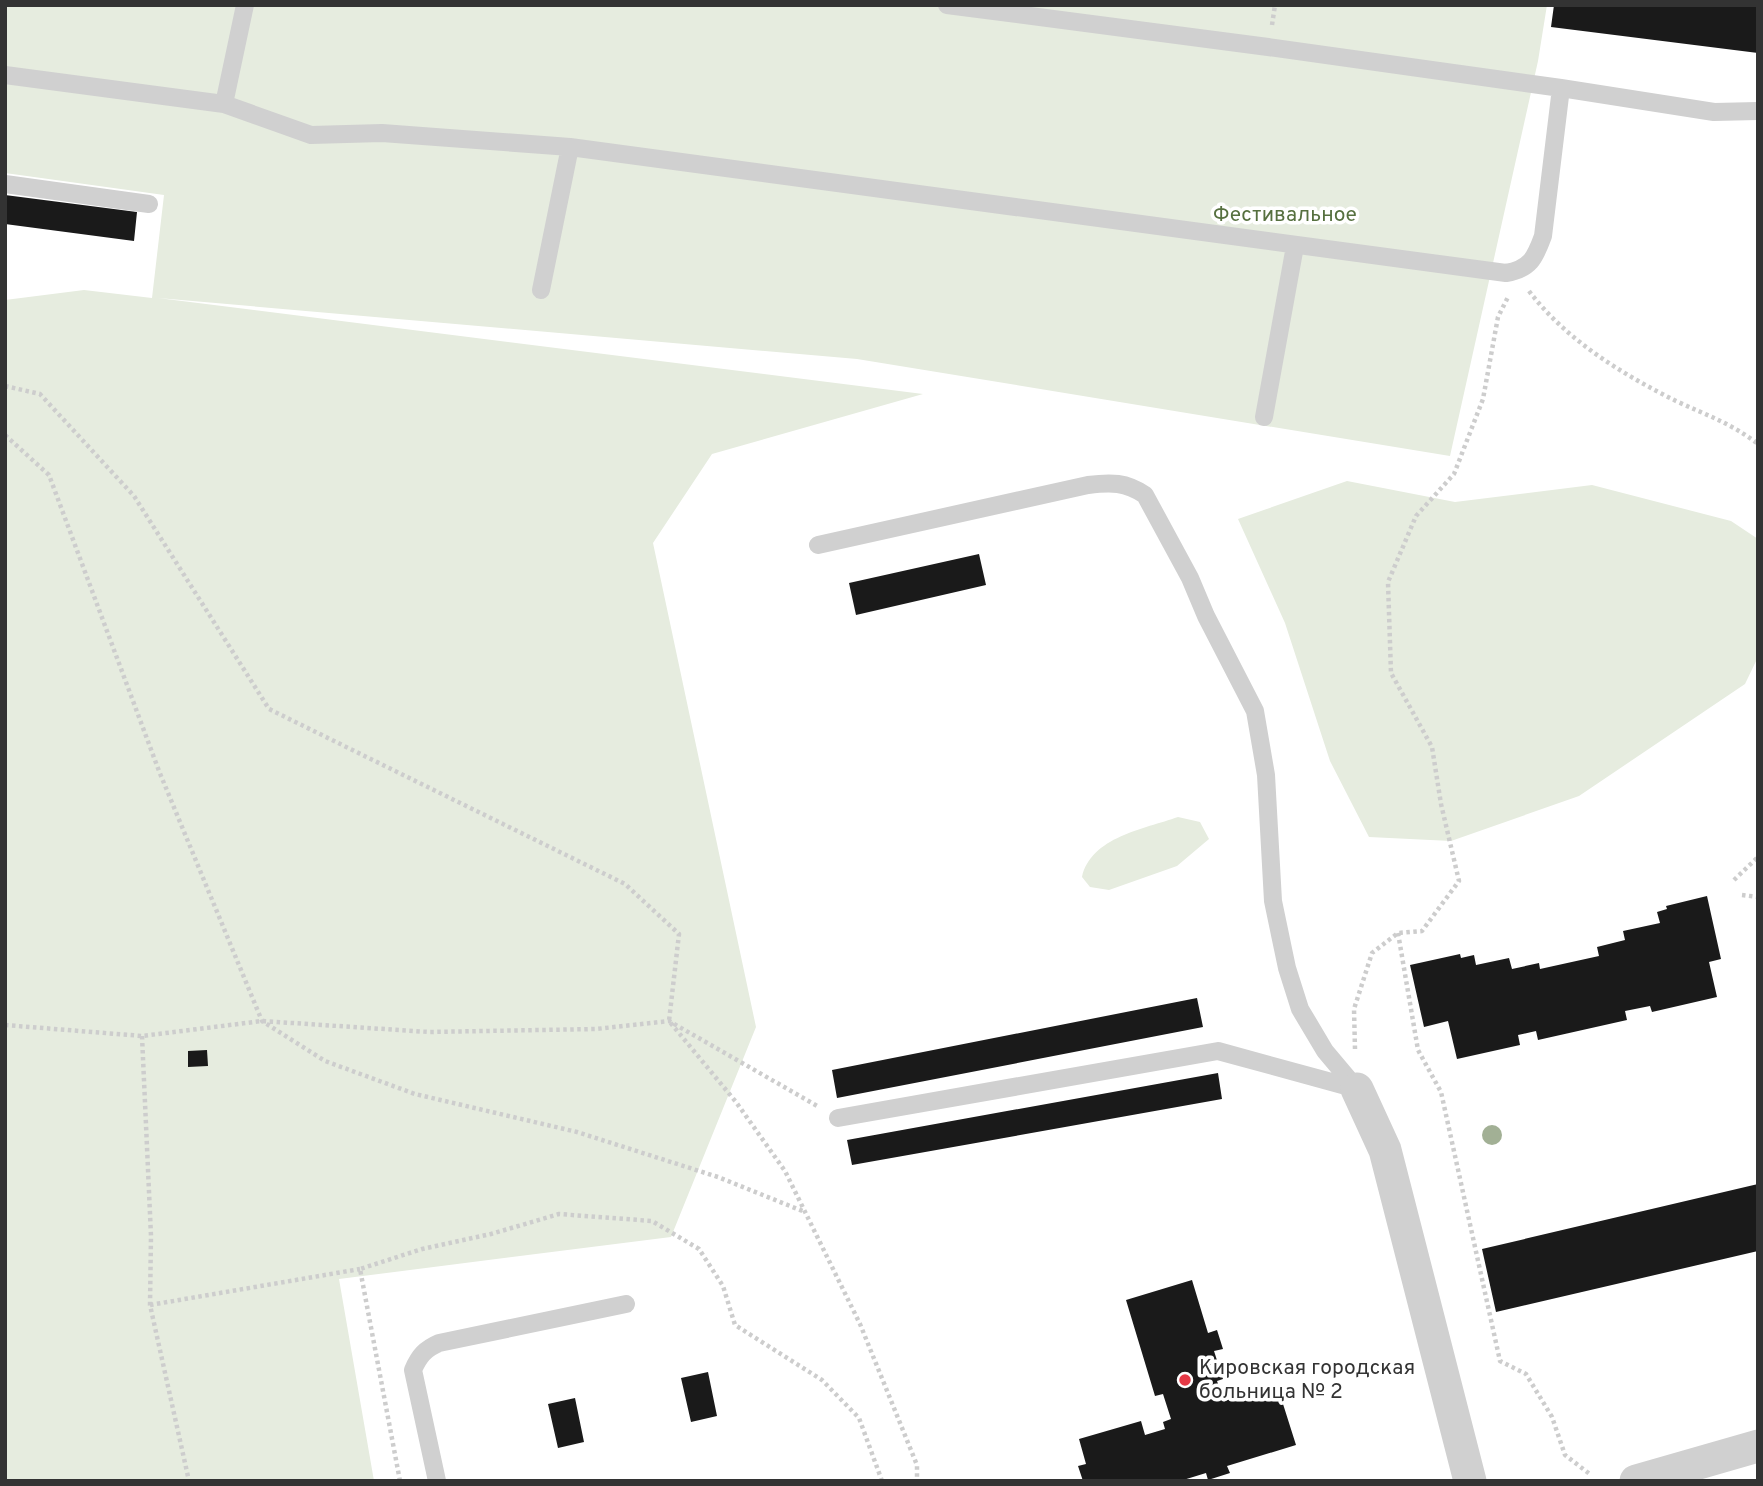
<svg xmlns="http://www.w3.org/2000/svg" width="1763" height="1486" viewBox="0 0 1763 1486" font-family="Overpass,sans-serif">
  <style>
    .green { fill: #e6ecdf }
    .building { fill: #1a1a1a }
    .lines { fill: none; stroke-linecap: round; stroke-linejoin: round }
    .path { stroke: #cdcdcd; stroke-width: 4.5; stroke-dasharray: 3.5 3.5; stroke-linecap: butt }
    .lane { stroke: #d0d0d0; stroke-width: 18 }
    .street { stroke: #d0d0d0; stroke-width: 33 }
    .tree { fill: #a2b095 }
    .poi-dot { fill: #e63946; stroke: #fff; stroke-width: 2.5 }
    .labels { text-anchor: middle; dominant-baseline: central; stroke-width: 7; stroke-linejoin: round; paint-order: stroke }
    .park-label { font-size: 21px; fill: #56703f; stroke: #fff }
    .poi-label { font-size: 21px; fill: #333; stroke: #fff; text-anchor: start }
  </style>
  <rect width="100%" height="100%" fill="#fff"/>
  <path class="green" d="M5 5H1547L1538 61 1450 456 857 359 158 298 923 394 712 454 653 543 756 1027 671 1237 339 1279 374 1481H5V300L84 290 152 298 164 195 5 173Z
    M1347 481 1455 502 1592 485 1731 521 1758 539V657L1745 684 1579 796 1451 841 1369 837 1330 761 1285 623 1238 519Z
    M1178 817 1200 822 1209 839 1177 866 1109 890 1090 887 1082 877C1091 837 1144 829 1178 817Z"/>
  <path class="building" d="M1554 5H1758V53L1551 27Z
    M5 195 137 212 134 241 5 224Z
    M979 554 986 585 856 615 849 583Z
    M1707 896 1721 959 1709 962 1717 997 1652 1012 1650 1006 1625 1011 1627 1020 1538 1040 1536 1031 1518 1035 1520 1045 1457 1059 1448 1021 1424 1027 1410 965 1460 954 1461 958 1474 955 1476 965 1509 958 1512 969 1539 963 1540 969 1599 956 1597 947 1625 940 1623 931 1660 923 1657 912 1667 909 1666 906Z
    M1197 998 1203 1027 837 1098 832 1070Z
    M207 1050 208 1066 188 1067V1051Z
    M1218 1073 1222 1099 852 1165 847 1140Z
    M1758 1184V1251L1496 1312 1482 1249Z
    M1192 1280 1208 1333 1217 1330 1223 1349 1214 1351 1223 1379 1217 1381 1224 1401 1277 1385 1296 1445 1227 1466 1230 1473 1208 1480 1206 1473 1180 1481H1083L1078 1466 1086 1464 1079 1439 1141 1421 1145 1435 1165 1429 1163 1422 1171 1419 1163 1394 1155 1396 1126 1300Z
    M708 1372 717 1416 691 1422 681 1378Z
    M575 1398 584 1442 558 1448 548 1404Z"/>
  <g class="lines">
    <path class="path" d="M1272 25 1275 5
      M1529 291C1566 340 1622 374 1676 401 1706 415 1731 423 1758 444
      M5 386 40 394 134 496 269 709 625 884 679 934 669 1021 736 1102 785 1171 860 1324 917 1465V1481
      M5 435 49 475 159 771 262 1021 325 1061 415 1094 577 1132 718 1177 805 1212
      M1734 880 1758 857
      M1742 895 1758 897
      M1398 933 1418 1050 1441 1092 1500 1361 1526 1374 1552 1417 1565 1455 1591 1475
      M5 1025 142 1036 262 1021 429 1032 596 1029 669 1021 819 1107
      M142 1036 151 1236 150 1305 189 1481
      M1355 1049 1354 1009 1372 953 1398 933 1422 931 1459 881 1441 804 1432 747 1391 673 1388 582 1416 516 1454 474 1483 399 1498 317 1508 297
      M150 1305 360 1269
      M400 1481 360 1269 422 1249 491 1234 559 1214 652 1221 699 1249 723 1286 735 1325 822 1380 859 1418 882 1481"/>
    <path class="lane" d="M947 5 1268 47 1561 88 1714 112 1758 111
      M5 75 224 104 311 135 382 133 570 147 1506 273C1530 269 1535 258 1543 236L1561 88
      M224 104 245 5
      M5 184 149 204
      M541 290 570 147
      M1264 417 1295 246
      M818 545 1088 485C1111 482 1126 482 1145 495L1190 578 1206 616 1255 711 1266 775 1273 901 1287 968 1300 1009 1325 1051 1357 1089
      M838 1118 1218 1051 1357 1089
      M437 1481 413 1370C419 1356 425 1349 439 1343L626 1304"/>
    <path class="street" d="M1357 1089 1385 1150 1470 1481
      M1636 1481 1758 1446"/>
  </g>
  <circle class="tree" cx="1492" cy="1135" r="10"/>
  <circle class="poi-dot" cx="1185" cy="1380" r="7"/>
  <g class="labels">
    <g class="park-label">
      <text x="1285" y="215">Фестивальное</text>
    </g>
    <g class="poi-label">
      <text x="1199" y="1368">Кировская городская<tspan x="1199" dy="24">больница № 2</tspan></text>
    </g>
  </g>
  <rect width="1763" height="1486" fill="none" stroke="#333333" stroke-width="14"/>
</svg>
